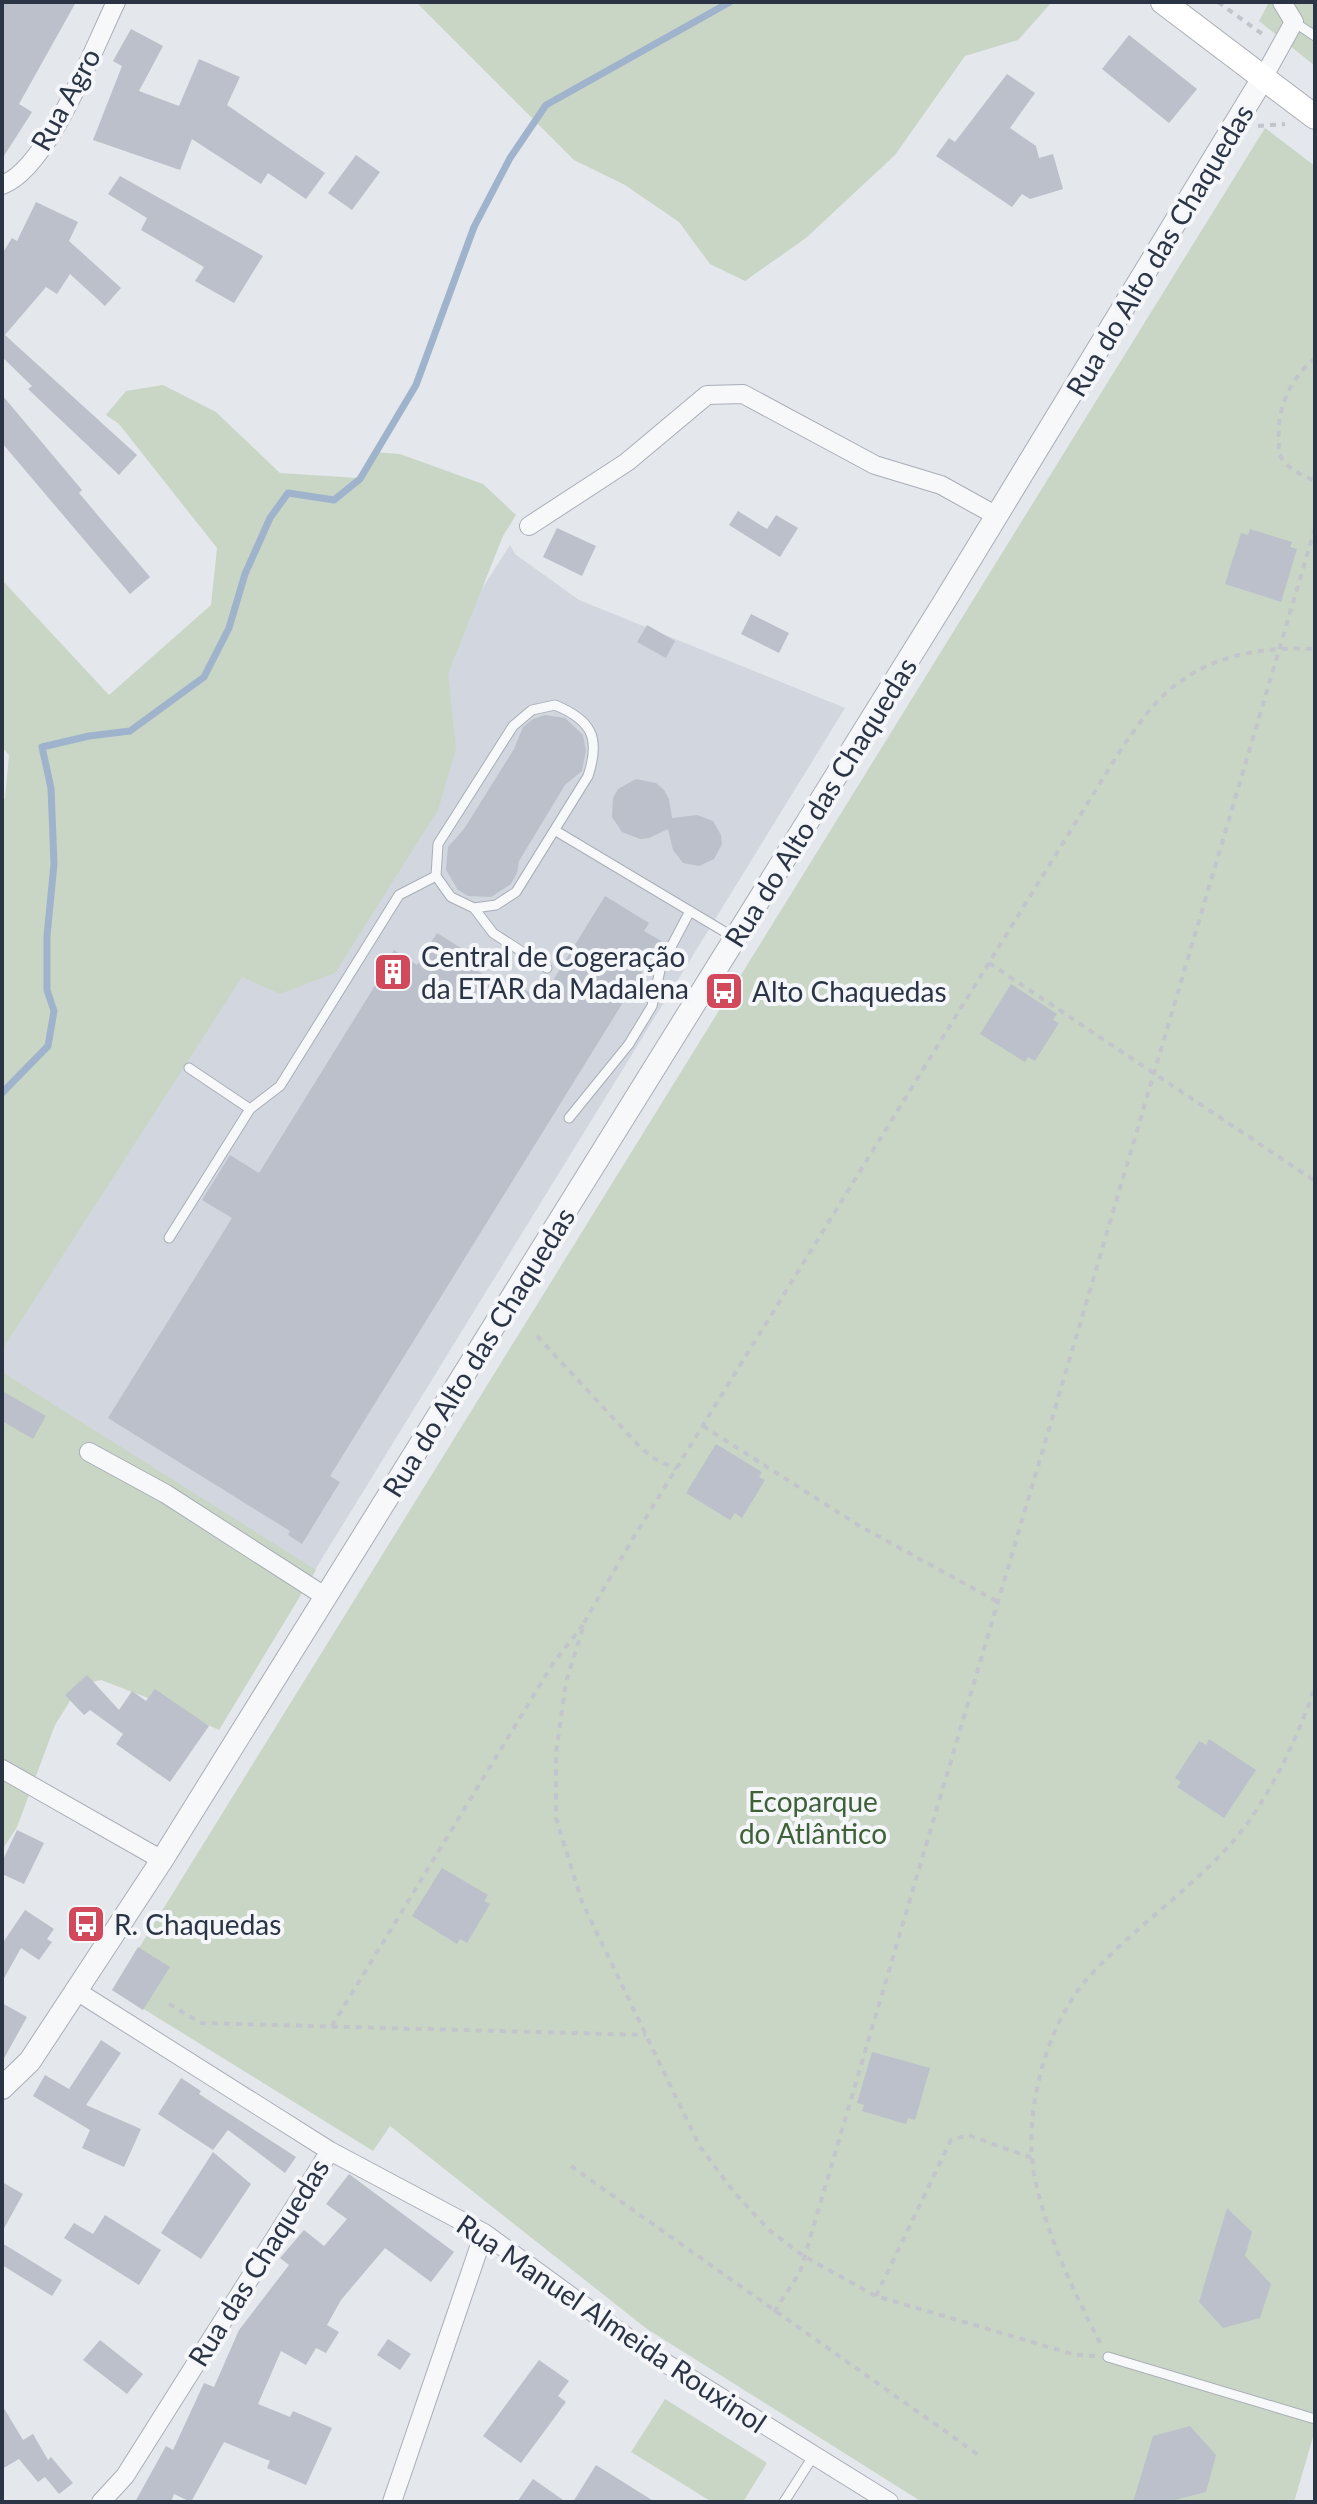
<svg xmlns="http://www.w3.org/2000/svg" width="1317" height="2504" viewBox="0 0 1317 2504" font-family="Lato,sans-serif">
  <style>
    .built { fill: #d2d6de }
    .green { fill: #c9d6c5 }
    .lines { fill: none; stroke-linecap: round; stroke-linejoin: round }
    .stream { stroke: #9fb4cc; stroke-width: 7 }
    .building { fill: #bbc0ca }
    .service-casing { stroke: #a9aeb7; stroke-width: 11 }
    .minor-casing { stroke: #a9aeb7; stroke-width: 20 }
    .tertiary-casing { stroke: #a9aeb7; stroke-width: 24 }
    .secondary-casing { stroke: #a9aeb7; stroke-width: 26 }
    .path { stroke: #c2c5cb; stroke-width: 4; stroke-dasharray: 6 6; stroke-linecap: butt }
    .service { stroke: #f7f8fa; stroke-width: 9 }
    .minor { stroke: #f7f8fa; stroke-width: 18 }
    .tertiary { stroke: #f7f8fa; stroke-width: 22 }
    .secondary { stroke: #fff; stroke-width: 24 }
    .labels { text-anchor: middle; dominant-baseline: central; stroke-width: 8; stroke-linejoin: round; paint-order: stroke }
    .street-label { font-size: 28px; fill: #2b3445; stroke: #f4f6f9 }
    .poi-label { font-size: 28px; fill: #2b3445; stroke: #f4f6f9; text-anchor: start }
    .park-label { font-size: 28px; fill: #3f6138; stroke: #f4f6f9 }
  </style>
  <rect width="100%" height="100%" fill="#e4e7ec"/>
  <path class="built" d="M510 545 515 554 579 600 845 708 310 1578 2 1384V1343L184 1054Z"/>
  <path class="green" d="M416 2H1052L1018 40 965 56 895 155 806 238 745 281 710 264 679 222 625 185 574 160Z
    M1269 2H1315V66L1259 21Z
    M1265 128 1315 166V2430L1294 2502H922L647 2329 390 2126 373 2151 113 1990Z
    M163 385 216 412 280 473 358 478 372 452 400 454 483 484 516 515 503 536 448 674 456 749 438 810 335 973 280 994 242 977 2 1350V801L5 798 9 755 2 747V580L109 695 211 605 217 548 119 424 106 415 126 391Z
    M2 1372 316 1570 219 1730 143 1696 101 1680 80 1685 55 1725 17 1827 2 1850Z
    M665 2399 767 2463 743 2502H712L631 2452Z"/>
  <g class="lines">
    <path class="stream" d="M2 1093 48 1046 54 1011 47 990V936L54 864 51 788 42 747 89 736 130 731 204 677 229 628 245 574 270 518 288 493 334 500 360 479 416 385 474 227 510 158 546 105 730 2"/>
  </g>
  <path class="building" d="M2 2H76L19 104 32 112 2 159Z
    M131 29 163 46 139 91 179 106 199 59 240 77 227 105 325 173 306 199 268 173 261 184 192 139 180 170 93 140 122 66 113 61Z
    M1129 35 1197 89 1169 123 1102 69Z
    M1007 74 1035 93 1010 128 1036 146 1039 158 1053 154 1063 189 1030 199 1022 194 1012 207 936 156 949 138 955 142Z
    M356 155 380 172 352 210 328 193Z
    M120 176 263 256 234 303 195 281 204 267 141 230 147 218 108 194Z
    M36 202 78 222 69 241 121 288 105 306 70 274 57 294 46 287 5 335 137 455 119 475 28 389 32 386 2 357V254L12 238 17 241Z
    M2 395 82 490 79 493 150 577 130 594 2 443Z
    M738 511 767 529 776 515 798 528 780 557 729 525Z
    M557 528 596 546 582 576 543 557Z
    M1250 529 1292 542 1290 547 1297 549 1281 602 1225 584 1241 533 1248 535Z
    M751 614 789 633 779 653 741 634Z
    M647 625 675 641 666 658 637 642Z
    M545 715 565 718 583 735 586 750 582 771 565 785 519 861 517 873 511 884 491 897 468 896 458 890 446 870 448 847 464 829 514 749 523 727 533 719Z
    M636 779 656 783 664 790 669 799 672 818 697 815 713 821 721 835 722 844 714 859 699 866 683 863 673 850 668 829 649 838 640 839 622 832 612 817 613 798 618 789Z
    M605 896 649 923 644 931 661 941 330 1476 340 1482 302 1544 288 1535 290 1531 108 1418 232 1218 202 1200 230 1155 259 1173 376 984 374 983 394 950 417 965 437 933 461 948 455 957 513 992 518 985 541 1000Z
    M1011 984 1057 1014 1053 1020 1059 1023 1035 1061 1028 1057 1025 1062 980 1034Z
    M2 1391 46 1416 33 1439 2 1421Z
    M716 1444 762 1472 759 1477 765 1480 742 1518 735 1513 730 1520 686 1493Z
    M87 1675 119 1710 132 1691 146 1701 155 1689 209 1726 170 1782 116 1744 123 1734 90 1710 84 1715 65 1695Z
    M1209 1739 1256 1770 1224 1818 1177 1787 1181 1782 1175 1778 1199 1741 1206 1745Z
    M17 1830 44 1843 24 1884 2 1874V1862Z
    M442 1868 488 1895 484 1901 490 1904 467 1943 460 1939 457 1944 412 1916Z
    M25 1910 54 1929 47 1939 52 1942 39 1960 21 1948 2 1982V1944Z
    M138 1947 170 1967 143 2010 112 1990Z
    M2 2003 27 2017 2 2062Z
    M101 2040 121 2053 86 2105 141 2129 124 2167 82 2148 90 2130 33 2096 45 2075 69 2089Z
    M872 2052 930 2068 915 2120 908 2118 906 2124 862 2111 864 2105 857 2103Z
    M181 2078 201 2091 199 2094 296 2157 285 2173 228 2130 213 2150 158 2114Z
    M213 2152 251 2184 201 2259 161 2233Z
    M349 2174 454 2252 431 2282 385 2248 341 2300 327 2325 339 2332 326 2353 316 2348 306 2365 281 2351 258 2404 290 2417 293 2411 332 2428 306 2485 267 2468 270 2461 224 2442 191 2502 174 2494 171 2502H135L166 2446 173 2450 204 2383 214 2387 239 2330 289 2265 280 2258 304 2230 324 2246 347 2219 326 2204Z
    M2 2182 23 2194 2 2232Z
    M1227 2208 1252 2232 1245 2256 1271 2284 1260 2318 1223 2328 1199 2302Z
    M105 2215 161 2250 139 2285 64 2238 74 2223 93 2234Z
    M2 2243 62 2280 52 2296 2 2265Z
    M388 2339 411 2354 400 2370 377 2355Z
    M100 2340 143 2374 127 2394 83 2360Z
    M539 2360 569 2381 558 2396 566 2402 521 2463 483 2436Z
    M2 2405 23 2440 33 2434 48 2460 51 2457 73 2483 59 2494 45 2477 38 2482 19 2459 2 2469Z
    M1190 2426 1216 2455 1206 2492 1167 2502H1133L1153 2436Z
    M596 2465 655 2502H573Z
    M533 2479 566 2502H517Z"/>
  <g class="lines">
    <defs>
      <path id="service" d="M1294 22 1315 36
        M555 705C591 720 601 737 588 776L516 892 496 905 474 908 451 897 436 876 438 844 513 726 532 710Z
        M556 831 735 938
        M474 908 493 933 547 968
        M189 1068 250 1109
        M569 1118 629 1044 652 1006 661 966 690 911
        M169 1238 250 1109 280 1086 399 895 436 876
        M1108 2357 1315 2419
        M784 2502 814 2455"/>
      <path id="minor" d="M1263 78 1294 22 1282 2
        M2 185C48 169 94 47 116 2
        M529 526 627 462 707 395 743 394 875 465 941 485 997 516
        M89 1452 166 1494 326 1597
        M2 1769 162 1860
        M75 1990 330 2151 484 2233 646 2351 889 2502
        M101 2502 125 2476 330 2151
        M392 2502 484 2233"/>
      <path id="tertiary" d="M2 2088 30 2061 162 1860 946 599 1263 78"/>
      <path id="secondary" d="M1163 2 1315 117"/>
    </defs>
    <use href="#service" class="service-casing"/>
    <use href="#minor" class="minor-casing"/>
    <use href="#tertiary" class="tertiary-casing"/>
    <use href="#secondary" class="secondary-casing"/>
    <path class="path" d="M1218 2 1265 36
      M1258 126 1285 124
      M1315 358C1290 379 1276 409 1279 442 1279 447 1278 451 1280 455 1286 469 1303 475 1315 481
      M989 963 1315 1181
      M537 1336 641 1448 655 1459 676 1469
      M703 1426 858 1525 998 1602
      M169 2004 201 2023 646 2035
      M332 2026 554 1662 583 1625
      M571 2166 980 2456
      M876 2296 951 2140 968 2135 1032 2158
      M774 2312 800 2272 1315 528
      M1100 2343C1074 2292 1047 2236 1035 2179 1022 2117 1045 2027 1087 1979 1130 1931 1185 1894 1229 1846 1265 1807 1299 1737 1315 1686
      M1095 2356 1076 2355 876 2296 805 2257 769 2230 734 2192 700 2147 582 1902 556 1818V1753L566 1682 585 1621 632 1540 1123 746C1134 732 1144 715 1157 702 1199 657 1256 646 1315 649"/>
    <use href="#service" class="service"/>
    <use href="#minor" class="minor"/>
    <use href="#tertiary" class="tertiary"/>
    <use href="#secondary" class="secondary"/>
  </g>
  <defs>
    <symbol id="building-square" viewBox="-11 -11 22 22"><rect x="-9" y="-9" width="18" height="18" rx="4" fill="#d1495b" stroke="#f4f6f9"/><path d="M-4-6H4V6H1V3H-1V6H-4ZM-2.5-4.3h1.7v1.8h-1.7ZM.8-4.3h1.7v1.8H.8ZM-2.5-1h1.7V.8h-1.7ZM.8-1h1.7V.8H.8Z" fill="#fff"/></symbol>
    <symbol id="bus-square" viewBox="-11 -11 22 22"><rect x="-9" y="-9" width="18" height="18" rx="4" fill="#d1495b" stroke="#f4f6f9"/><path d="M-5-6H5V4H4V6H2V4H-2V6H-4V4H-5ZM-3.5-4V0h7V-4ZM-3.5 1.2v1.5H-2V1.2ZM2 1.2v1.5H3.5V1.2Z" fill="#fff"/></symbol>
  </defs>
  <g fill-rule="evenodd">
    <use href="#building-square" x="371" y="950" width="44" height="44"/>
    <use href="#bus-square" x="702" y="969" width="44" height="44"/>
    <use href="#bus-square" x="64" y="1902" width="44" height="44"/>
  </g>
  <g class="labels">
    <g class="street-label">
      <text transform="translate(65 99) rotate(-61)">Rua Agro</text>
      <text transform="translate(1159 250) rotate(-59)">Rua do Alto das Chaquedas</text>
      <text transform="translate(820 802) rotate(-58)">Rua do Alto das Chaquedas</text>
      <text transform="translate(478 1352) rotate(-58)">Rua do Alto das Chaquedas</text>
      <text transform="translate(258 2262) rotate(-58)">Rua das Chaquedas</text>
      <text transform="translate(612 2323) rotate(34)">Rua Manuel Almeida Rouxinol</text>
    </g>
    <g class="poi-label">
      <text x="421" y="956">Central de Cogeração<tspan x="421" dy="32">da ETAR da Madalena</tspan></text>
      <text x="752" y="991">Alto Chaquedas</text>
      <text x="114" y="1924">R. Chaquedas</text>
    </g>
    <g class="park-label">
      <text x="813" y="1801">Ecoparque<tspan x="813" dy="32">do Atlântico</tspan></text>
    </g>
  </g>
  <rect width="1317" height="2504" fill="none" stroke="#2b3445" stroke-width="8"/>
</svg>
